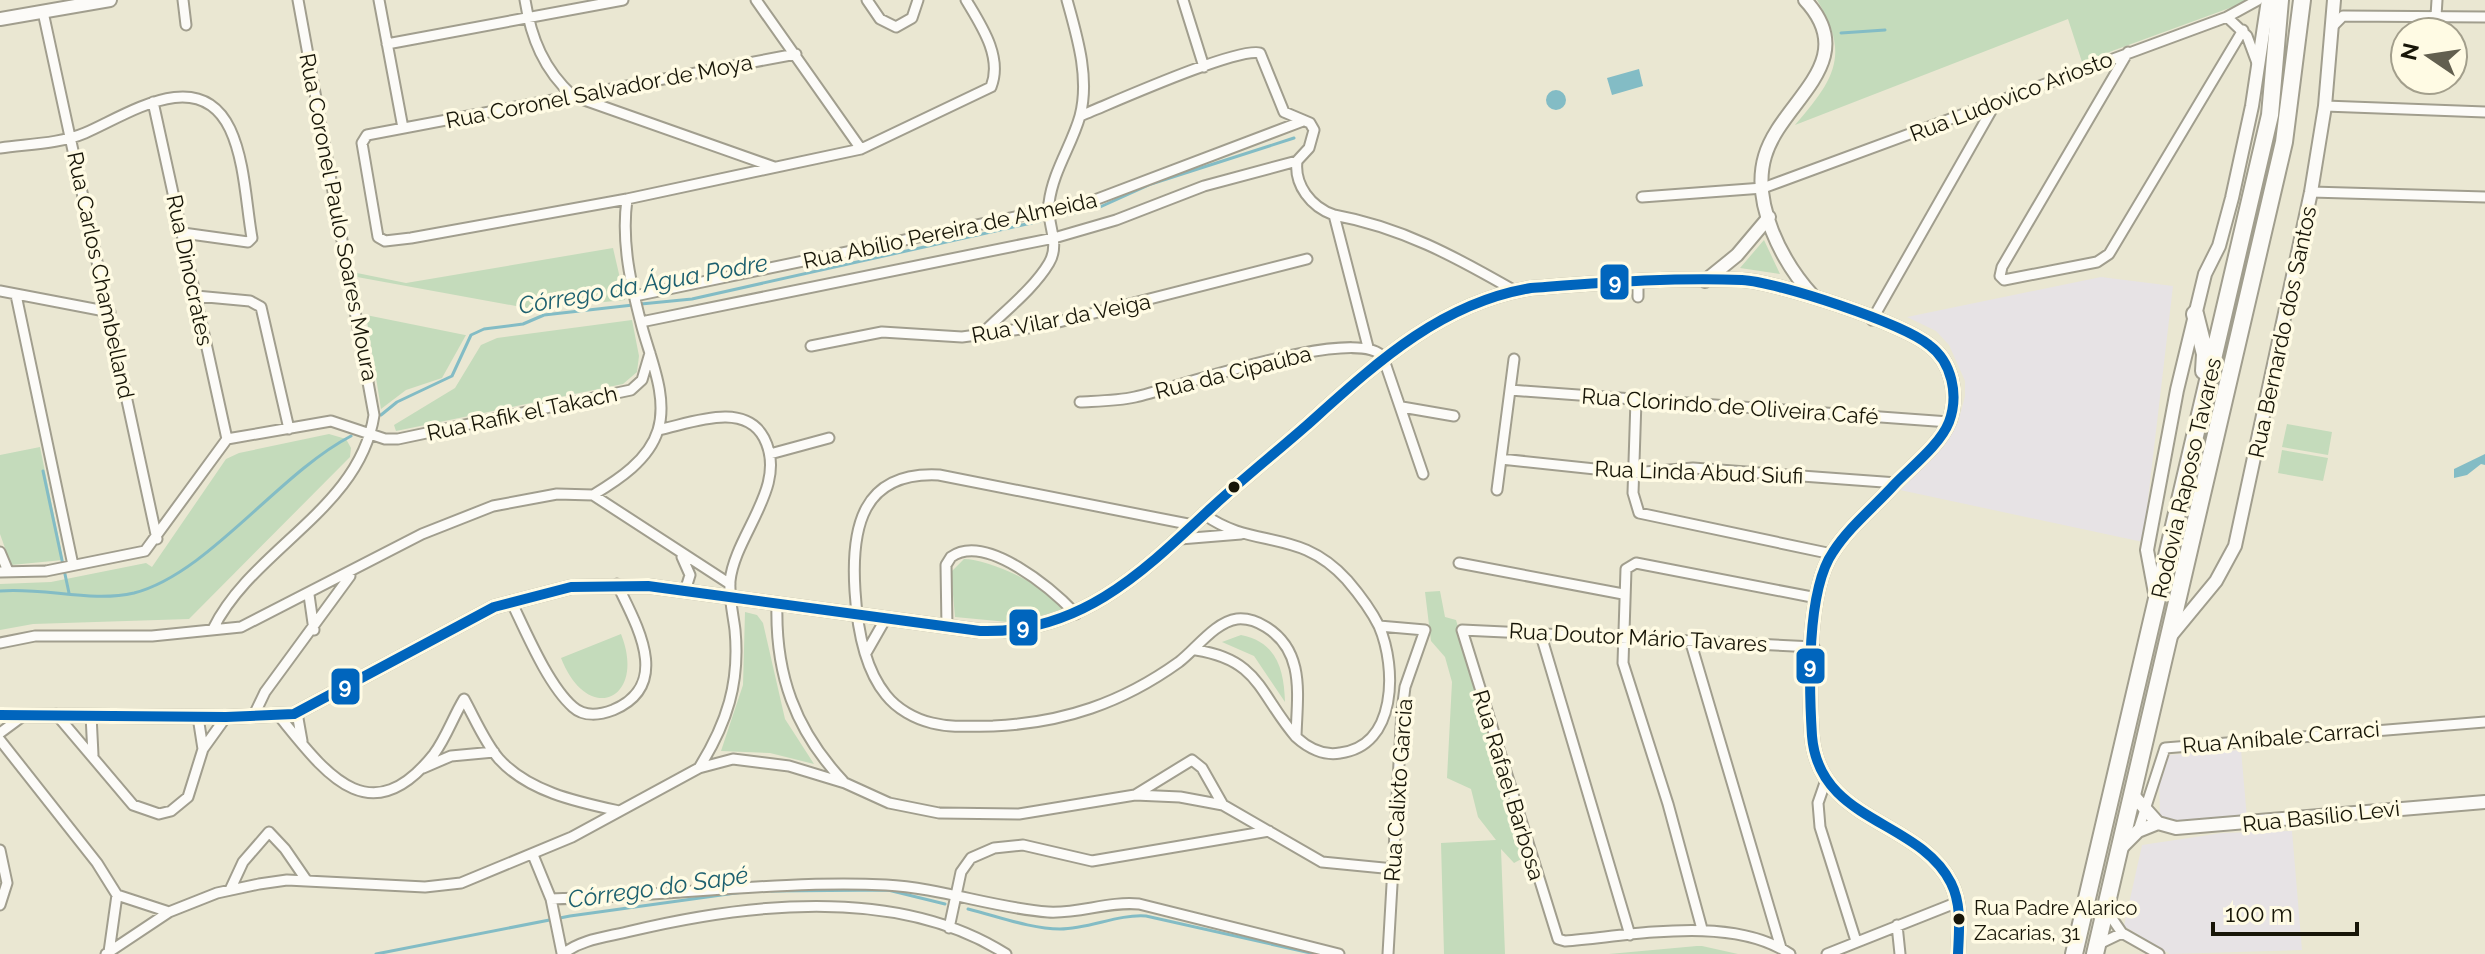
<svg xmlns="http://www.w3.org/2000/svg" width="2485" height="954" viewBox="0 0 2485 954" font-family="Raleway,sans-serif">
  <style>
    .commercial { fill: #e7e3e5 }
    .green { fill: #c4dbbb }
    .water { fill: #83bcc5 }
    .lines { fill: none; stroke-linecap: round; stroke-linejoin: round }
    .stream { stroke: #83bcc5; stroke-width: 3 }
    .street-casing { stroke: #a19e8e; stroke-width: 13 }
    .secondary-casing { stroke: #a19e8e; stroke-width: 16 }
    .highway-casing { stroke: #a19e8e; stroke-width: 20 }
    .street { stroke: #fcfbf8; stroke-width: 9 }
    .secondary { stroke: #fcfbf8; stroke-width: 12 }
    .highway { stroke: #fcfbf8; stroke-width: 16 }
    .bus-1-casing { stroke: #fffbe4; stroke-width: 16 }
    .bus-1 { stroke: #0065bd; stroke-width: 10 }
    .bus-dot { fill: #181608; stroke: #fffbe4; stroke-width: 3 }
    .labels { text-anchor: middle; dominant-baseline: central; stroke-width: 7; stroke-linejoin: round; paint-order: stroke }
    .bus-label { font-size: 20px; fill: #181608; stroke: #fffbe4; text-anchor: start }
    .street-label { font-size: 22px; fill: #181608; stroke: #fffbe4 }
    .water-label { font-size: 24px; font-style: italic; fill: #1d606f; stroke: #fffbe4 }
    .line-badge { stroke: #fffbe4; stroke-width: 3 }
    .badge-label { font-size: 22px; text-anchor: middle; font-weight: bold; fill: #fff }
  </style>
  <rect width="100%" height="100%" fill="#eae7d2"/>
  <path class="commercial" d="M2101 277 2173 286 2143 542 1900 490 1958 423 1965 396V381L1949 345 1936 331 1907 317Z
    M2241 750 2247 818 2189 823 2160 816 2159 779 2168 755Z
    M2292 831 2302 950 2170 954 2124 926 2142 845 2222 833Z"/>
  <path class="green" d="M1817 0H2246V2L2082 62 2068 19 1795 125C1834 80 1851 55 1817 0Z
    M1764 240 1780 274 1740 268Z
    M613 248 625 300 532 309 357 277V273L406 283Z
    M366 315 465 335H466L442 378 406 390 381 409Z
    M632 320 639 356 637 372 623 384 396 431 394 425 455 388 481 345 497 338Z
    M2287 424 2332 432 2328 455 2282 447Z
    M329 434 346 439 351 448 350 457 189 619 33 624 0 630V584L51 582 146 563 152 567 226 459 239 453Z
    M40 447 63 560 11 565 0 534V455Z
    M2282 450 2328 458 2323 481 2278 473Z
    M964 559C989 559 1051 587 1062 610L1058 615 1008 622 955 617 951 572Z
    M1440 591 1445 617 1456 620 1527 856 1514 863 1501 849 1505 954H1444L1441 843 1496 840 1478 817 1471 789 1447 778 1452 682 1445 657 1431 641 1425 592Z
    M745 612 757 615 763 623 785 719 814 764 770 753 721 751 743 685Z
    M621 634C647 699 588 727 561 658Z
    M1241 635C1277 642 1284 670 1285 702L1254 656 1222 642Z
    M1702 946 1738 954H1609L1697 946Z"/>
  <path class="water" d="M1639 69 1643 86 1612 95 1607 78Z
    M1546 100a10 10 0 1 1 20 0a10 10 0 1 1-20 0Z
    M2485 454V465L2481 464 2467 475 2454 478V469Z"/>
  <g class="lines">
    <path class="stream" d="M1841 33 1885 30
      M1060 216 1100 207 1151 184 1294 138
      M641 304 692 299 1040 221
      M381 415 397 402 452 376 471 335 484 329 523 324 544 315 633 305
      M43 471 69 593
      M0 591C44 587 91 603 134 593 208 574 278 474 351 436
      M771 891 888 890 945 904
      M968 909C997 916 1031 929 1060 929 1090 929 1117 914 1146 916L1315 954
      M376 954 570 916 743 892"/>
    <defs>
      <path id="street" d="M183 0 186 25
        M379 0 403 128
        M525 0C531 38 544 70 573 96L774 167
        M756 0 861 149
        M867 0 880 19 896 27 912 18 918 0
        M1183 0 1204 67
        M43 12 157 539
        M2436 16 2437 0
        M2227 17 2247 36 2257 63
        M2332 27 2343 16 2485 17
        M387 44 623 0
        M2128 52 2002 267 2000 276 2004 280 2097 262 2109 254 2243 30
        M796 54 367 135 362 143 378 237 385 241 411 238 627 199 861 149 991 87C1003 57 981 25 966 0
        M153 102 227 439
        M2325 106 2485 112
        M1080 116C1110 104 1236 47 1260 53L1284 112 1310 123 1314 130 1309 148 1297 161C1294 185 1311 207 1334 215L1368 347
        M0 148C27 144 59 144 85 133 127 115 199 64 230 129 245 161 246 204 252 238L248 242 183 233
        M2311 192 2485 197
        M1642 197 1763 188 2227 17 2258 0
        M1334 215C1401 227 1456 257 1515 291
        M0 291 110 312
        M16 295 73 565
        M196 296 250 301 261 307 289 429
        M635 296 1092 201 1303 121
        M1638 297V282
        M1872 320 1995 104
        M641 322 1054 238 1116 220 1204 186 1297 161
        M981 335C1002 313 1033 290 1049 263 1061 243 1046 223 1049 203 1053 171 1072 145 1080 116 1090 78 1077 36 1067 0
        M811 346 882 332 962 337 1043 326 1307 259
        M1510 390 1949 422
        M1636 400 1633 493 1639 513 1832 554
        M1080 402C1098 401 1117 401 1135 397 1176 388 1358 324 1383 357L1423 474
        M1402 407 1454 416
        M658 430C689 424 744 400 764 438 789 486 735 534 730 581 729 598 733 614 735 630 740 683 727 723 699 768
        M770 454 829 438
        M1501 459 1633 473 1693 468 1897 483
        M1497 490 1514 359
        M593 495C618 480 649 460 658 430 668 397 651 360 642 327 631 285 621 243 627 199
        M1193 525 939 475C861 471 851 529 855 591 857 625 864 668 886 695 897 709 915 719 932 723 952 728 972 726 993 726 1063 723 1122 703 1179 662 1196 649 1215 622 1237 619 1247 618 1258 622 1266 627 1306 652 1297 696 1296 737 1308 748 1324 756 1340 753 1397 746 1397 668 1379 626 1371 610 1359 594 1347 580 1299 527 1254 550 1205 515
        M1180 539 1241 534
        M0 552 8 571
        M682 557 690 575 685 591
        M1459 563 1623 594
        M0 572 46 571 145 551 227 439 331 421 385 439H398L631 390 642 380 650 353
        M309 595 314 630
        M511 601C526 632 548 685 573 707 584 717 600 715 613 710 673 685 636 624 617 584
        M777 604C775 674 795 730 843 781
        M1379 626 1425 630 1405 687 1402 711 1388 954
        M947 627 946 565 951 557C986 532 1053 590 1076 614
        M213 629C252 549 360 509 374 415L298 0
        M1540 632 1630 935
        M1690 640 1781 948
        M0 643 35 636H152L241 627 422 534 493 506 557 494 593 495 730 584
        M1196 650C1260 660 1259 694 1296 737
        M866 653 886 618
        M297 713 302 741
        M56 714 133 805 159 814 171 811 188 797 203 749 226 717
        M91 715 93 755
        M279 716C324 771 369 836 434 754 446 738 453 717 464 699 475 719 485 743 499 759 529 792 578 802 619 811
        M198 717 203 749
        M253 717 265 692 350 576
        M0 733 23 716
        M0 740 97 863 117 895 169 912
        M423 768 451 756 494 752
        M1826 780 1818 803 1820 827 1856 941
        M1135 795 1192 760 1202 768 1223 805
        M2138 831 2165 748 2485 722
        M0 850 7 883 0 905
        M533 855 551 899 562 953
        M230 890 243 862 269 832 285 849 307 881
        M551 899C664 897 774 880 886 885 941 888 994 908 1048 912 1079 914 1108 901 1139 904L1339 954
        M2105 908 2122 933 2159 954
        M1897 925 1900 954
        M949 928 961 872 971 858 994 848 1023 845 1092 861 1269 831
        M1702 929 1668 804 1623 663 1626 569 1636 563 1817 598
        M2097 945 2122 933
        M109 952 117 895
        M106 954 169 912 217 893 259 884 287 880 425 887 461 883 572 837 699 768 733 759 789 766 845 783 889 803 939 813 1019 814 1135 795 1180 797 1223 805 1322 862 1394 869
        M563 954C581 939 608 937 631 931 748 903 899 886 1006 954
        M1790 954C1731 914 1631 936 1565 941L1558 939 1462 630 1814 647
        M1827 954 1958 902"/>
      <path id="secondary" d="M1805 0C1863 62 1781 101 1765 156 1751 203 1782 262 1813 296
        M0 19 110 0
        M1705 281 1737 255 1769 217
        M2155 593 2147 550 2177 390 2205 274 2219 246 2232 198 2252 106 2268 0
        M2169 638 2216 581 2235 546 2311 192 2325 106 2334 0
        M0 715 226 717 294 714 494 607 571 587 648 586 980 631C1079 634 1141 574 1209 510 1240 481 1274 454 1306 426 1373 366 1439 303 1531 288 1600 283 1672 277 1742 280 1778 282 1902 323 1929 345 1952 362 1959 395 1949 422 1940 445 1911 467 1894 485 1874 507 1849 527 1833 552 1806 591 1809 689 1812 736 1819 823 1919 819 1951 883 1962 905 1959 930 1958 954
        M2132 794 2158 823 2176 828 2485 802
        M2120 849 2138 831 2158 823"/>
      <path id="highway" d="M2195 314 2205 354 2204 371
        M2074 954 2270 115 2280 0
        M2095 954 2284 142 2302 0"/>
    </defs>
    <use href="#street" class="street-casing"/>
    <use href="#secondary" class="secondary-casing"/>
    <use href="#highway" class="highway-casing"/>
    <use href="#street" class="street"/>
    <use href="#secondary" class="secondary"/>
    <use href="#highway" class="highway"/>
    <defs>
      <path id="bus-1" d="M0 715 226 717 294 714 494 607 571 587 648 586 980 631C1079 634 1141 574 1209 510 1240 481 1274 454 1306 426 1373 366 1439 303 1531 288 1600 283 1672 277 1742 280 1778 282 1902 323 1929 345 1952 362 1959 395 1949 422 1940 445 1911 467 1894 485 1874 507 1849 527 1833 552 1806 591 1809 689 1812 736 1819 823 1919 819 1951 883 1962 905 1959 930 1958 954"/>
    </defs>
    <use href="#bus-1" class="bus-1-casing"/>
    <use href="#bus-1" class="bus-1"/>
  </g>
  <g class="bus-dot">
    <circle cx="1234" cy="487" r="7"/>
    <circle cx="1959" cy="919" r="7"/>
  </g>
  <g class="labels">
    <g class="bus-label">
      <text x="1974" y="908">Rua Padre Alarico<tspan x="1974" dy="25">Zacarias, 31</tspan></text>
    </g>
    <g class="street-label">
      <text transform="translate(599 91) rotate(-11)">Rua Coronel Salvador de Moya</text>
      <text transform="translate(2011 96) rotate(-21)">Rua Ludovico Ariosto</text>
      <text transform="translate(339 217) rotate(79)">Rua Coronel Paulo Soares Moura</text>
      <text transform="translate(950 230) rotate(-12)">Rua Abílio Pereira de Almeida</text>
      <text transform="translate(190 270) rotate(78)">Rua Dinocrates</text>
      <text transform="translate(101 275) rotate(78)">Rua Carlos Chambelland</text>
      <text transform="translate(1061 318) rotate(-11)">Rua Vilar da Veiga</text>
      <text transform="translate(2282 332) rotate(-78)">Rua Bernardo dos Santos</text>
      <text transform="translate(1233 372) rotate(-14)">Rua da Cipaúba</text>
      <text transform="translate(1730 406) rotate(4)">Rua Clorindo de Oliveira Café</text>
      <text transform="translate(522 413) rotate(-12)">Rua Rafik el Takach</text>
      <text transform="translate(1699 472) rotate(2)">Rua Linda Abud Siufi</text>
      <text transform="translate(2186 478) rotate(-77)">Rodovia Raposo Tavares</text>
      <text transform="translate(1638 637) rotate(3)">Rua Doutor Mário Tavares</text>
      <text transform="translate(2281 737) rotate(-5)">Rua Aníbale Carraci</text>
      <text transform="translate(1509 785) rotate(73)">Rua Rafael Barbosa</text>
      <text transform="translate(1398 790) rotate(-86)">Rua Calixto Garcia</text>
      <text transform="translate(2321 816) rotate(-6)">Rua Basílio Levi</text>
    </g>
    <g class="water-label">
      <text transform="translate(643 284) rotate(-10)">Córrego da Água Podre</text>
      <text transform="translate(658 887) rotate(-8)">Córrego do Sapé</text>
    </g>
  </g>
  <g class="line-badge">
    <rect x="1599" y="263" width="31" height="38" rx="8" fill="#0065bd"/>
    <rect x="1008" y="608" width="31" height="39" rx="8" fill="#0065bd"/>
    <rect x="1795" y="647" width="31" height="38" rx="8" fill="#0065bd"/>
    <rect x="330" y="667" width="31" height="39" rx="8" fill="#0065bd"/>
  </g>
  <g class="badge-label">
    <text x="1615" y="290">9</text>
    <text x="1023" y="635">9</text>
    <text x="1810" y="674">9</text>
    <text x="345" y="694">9</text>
  </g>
  <g transform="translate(2429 56) rotate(283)"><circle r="38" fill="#fffbe4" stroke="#a39f8c" stroke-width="2"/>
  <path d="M0-6L14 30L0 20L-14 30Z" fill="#625f4f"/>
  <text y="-12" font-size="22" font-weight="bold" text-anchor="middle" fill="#181608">N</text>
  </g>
  <path d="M2213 922v12h144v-12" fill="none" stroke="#181608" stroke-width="4"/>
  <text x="2225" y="922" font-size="24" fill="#181608" stroke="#fffbe4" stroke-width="6" paint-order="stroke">100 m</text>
</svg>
